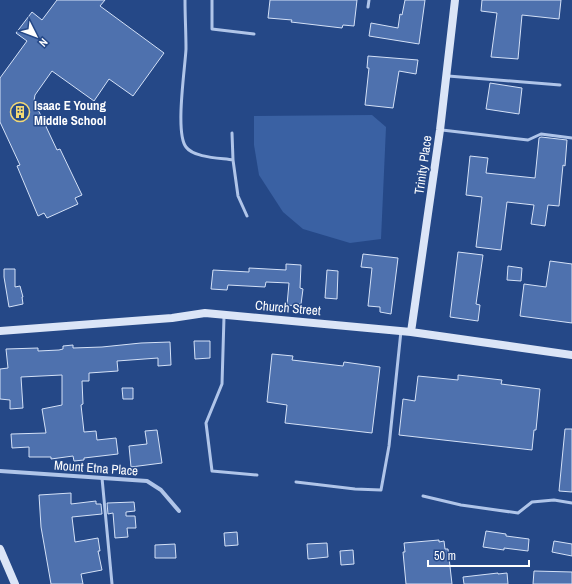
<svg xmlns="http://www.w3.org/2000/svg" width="572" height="584" viewBox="0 0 572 584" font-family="'Archivo Narrow',sans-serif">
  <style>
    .green { fill: #3a61a3 }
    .building { fill: #4e71ae; stroke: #d4e1f7 }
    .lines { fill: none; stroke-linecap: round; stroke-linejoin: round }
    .lane { stroke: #b0c5e9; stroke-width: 3 }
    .street { stroke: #b0c5e9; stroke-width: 4 }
    .secondary { stroke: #dbe5f7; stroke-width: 8 }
    .labels { text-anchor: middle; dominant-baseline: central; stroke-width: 3; stroke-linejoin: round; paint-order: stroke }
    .poi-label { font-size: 13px; font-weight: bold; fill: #fff; stroke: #254887; text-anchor: start }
    .street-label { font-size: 13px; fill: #fff; stroke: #254887 }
  </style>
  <rect width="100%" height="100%" fill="#254887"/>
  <path class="green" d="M372 115 386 127 381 239 350 243 303 229 283 212 259 175 254 145V116Z"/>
  <path class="building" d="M57 0H105L100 6 164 53 133 96 109 79 94 101 52 71 35 95 34 101 57 150 60 149 82 195 75 198 78 204 47 218 44 213 38 216 17 166 20 165 0 122V78L27 41 16 33 32 12 42 20Z
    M270 0H357L354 26 343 25 342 28 291 22 292 20 268 18Z
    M405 0H425L419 44 369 36 371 23 398 28 400 14 402 15Z
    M482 0H561L559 19 522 15 518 59 491 57 497 13 481 11Z
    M368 56 418 60 416 74 399 71 393 108 365 105 369 68H367Z
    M490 83 522 88 519 114 486 109Z
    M541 137 567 140 565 166 563 165 559 206 548 205 545 226 531 224 534 205 507 202 501 250 476 247 482 197 466 195 470 156 488 158 486 173 535 178 539 138Z
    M458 252 483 255 476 304 480 305 478 321 450 317Z
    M363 254 398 258 391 314 380 312V307L368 306 372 268 361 267Z
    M550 261 572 264V323L520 316 524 284 546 287Z
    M286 264 301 265 300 288 303 289 301 304H299V306L287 305 289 283 266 282 265 287 228 285 227 290 211 289 213 270 249 272V268L286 270Z
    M508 266 522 268 521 281 507 280Z
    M4 269H15V287L20 286 23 297H22L23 304 9 307 4 277Z
    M327 270 338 271 337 299 325 298Z
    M194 341H210V358L195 359Z
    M170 342 171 365 158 366V358L117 361 118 371 89 373V381H82L83 404 81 405 84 432 96 431 97 440 116 438 118 454 84 458V460L74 461 73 456 51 459V457H29V447L12 448 11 434 46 433 42 409 62 405V375L21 377 23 408 10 409V400L0 399V369L8 368 6 349 38 348V351L59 350 63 349V346L73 345V348L102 347 141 343Z
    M272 354 293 356 292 360 343 366 344 362 380 367 372 433 285 423 287 405 267 402Z
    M458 375 502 380 501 384 540 389 536 430H534L532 450 399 435 403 399 415 401 418 376 458 380Z
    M122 388H133V399H123Z
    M565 429H572V492L559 491Z
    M157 430 162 463 131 467 129 446 147 444 145 431Z
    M71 493V504L96 501V504H101L102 514 72 517 75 542 98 538 100 551H98L102 570 81 574 83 584H51L41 527 39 495Z
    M134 502 135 511 126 512V516H135L136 528H127L128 537 115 538 113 513 108 514 107 503Z
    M486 531 506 534V536L529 539 528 551 504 548V550L483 547Z
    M237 532 238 545 225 546 224 533Z
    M439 540V542L444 541 445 549H448L452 584H406L403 552H405L404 543Z
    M554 541 572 544V556L552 552Z
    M327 543 328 557 308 559 307 544Z
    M175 544 176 558H155V545Z
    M353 550 354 564 341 565 340 551Z
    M534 571 572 572V584H533Z
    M498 573V574L507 573 508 584H464L463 577Z"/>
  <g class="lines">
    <path class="lane" d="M185 0C185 16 186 33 186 49 185 69 175 133 186 147 194 158 221 158 233 160L238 196 247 216
      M212 0V29L254 34
      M368 7 369 0
      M448 76 560 85
      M442 130 528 140 541 134 572 138
      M232 133 233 160
      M224 317 222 384 206 423 212 471 257 475
      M102 478 112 584
      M296 482 355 489 381 490 389 446 401 331
      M423 496 461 505 518 513 532 502 554 500 572 503"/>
    <path class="street" d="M0 471 147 481 161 490 179 511"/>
    <path class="secondary" d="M0 331 172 318 205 313 411 332 572 355
      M411 332 440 130 455 0
      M0 549 15 584"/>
  </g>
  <defs>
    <symbol id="building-ring" viewBox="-11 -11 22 22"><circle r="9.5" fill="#254887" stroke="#f2d875" stroke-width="1.5"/><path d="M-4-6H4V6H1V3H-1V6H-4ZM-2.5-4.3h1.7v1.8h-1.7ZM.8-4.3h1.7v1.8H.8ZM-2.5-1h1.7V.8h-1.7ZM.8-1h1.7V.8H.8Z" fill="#f2d875"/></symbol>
  </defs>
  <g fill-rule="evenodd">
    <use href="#building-ring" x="9" y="101" width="22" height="22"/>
  </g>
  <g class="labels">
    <g class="poi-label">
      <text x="34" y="105">Isaac E Young<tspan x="34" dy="15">Middle School</tspan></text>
    </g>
    <g class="street-label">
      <text transform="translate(423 165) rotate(-82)">Trinity Place</text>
      <text transform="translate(288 308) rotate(5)">Church Street</text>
      <text transform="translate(96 468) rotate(4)">Mount Etna Place</text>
    </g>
  </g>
  <g transform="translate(36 36) rotate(132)" stroke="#254887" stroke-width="3" paint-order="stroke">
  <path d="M0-3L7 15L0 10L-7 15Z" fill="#ffffff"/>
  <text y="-6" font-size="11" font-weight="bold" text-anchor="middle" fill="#ffffff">N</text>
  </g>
  <path d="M428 560v6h101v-6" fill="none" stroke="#ffffff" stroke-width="2"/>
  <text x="434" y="560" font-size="12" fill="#ffffff" stroke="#254887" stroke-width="3" paint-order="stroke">50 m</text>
</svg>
